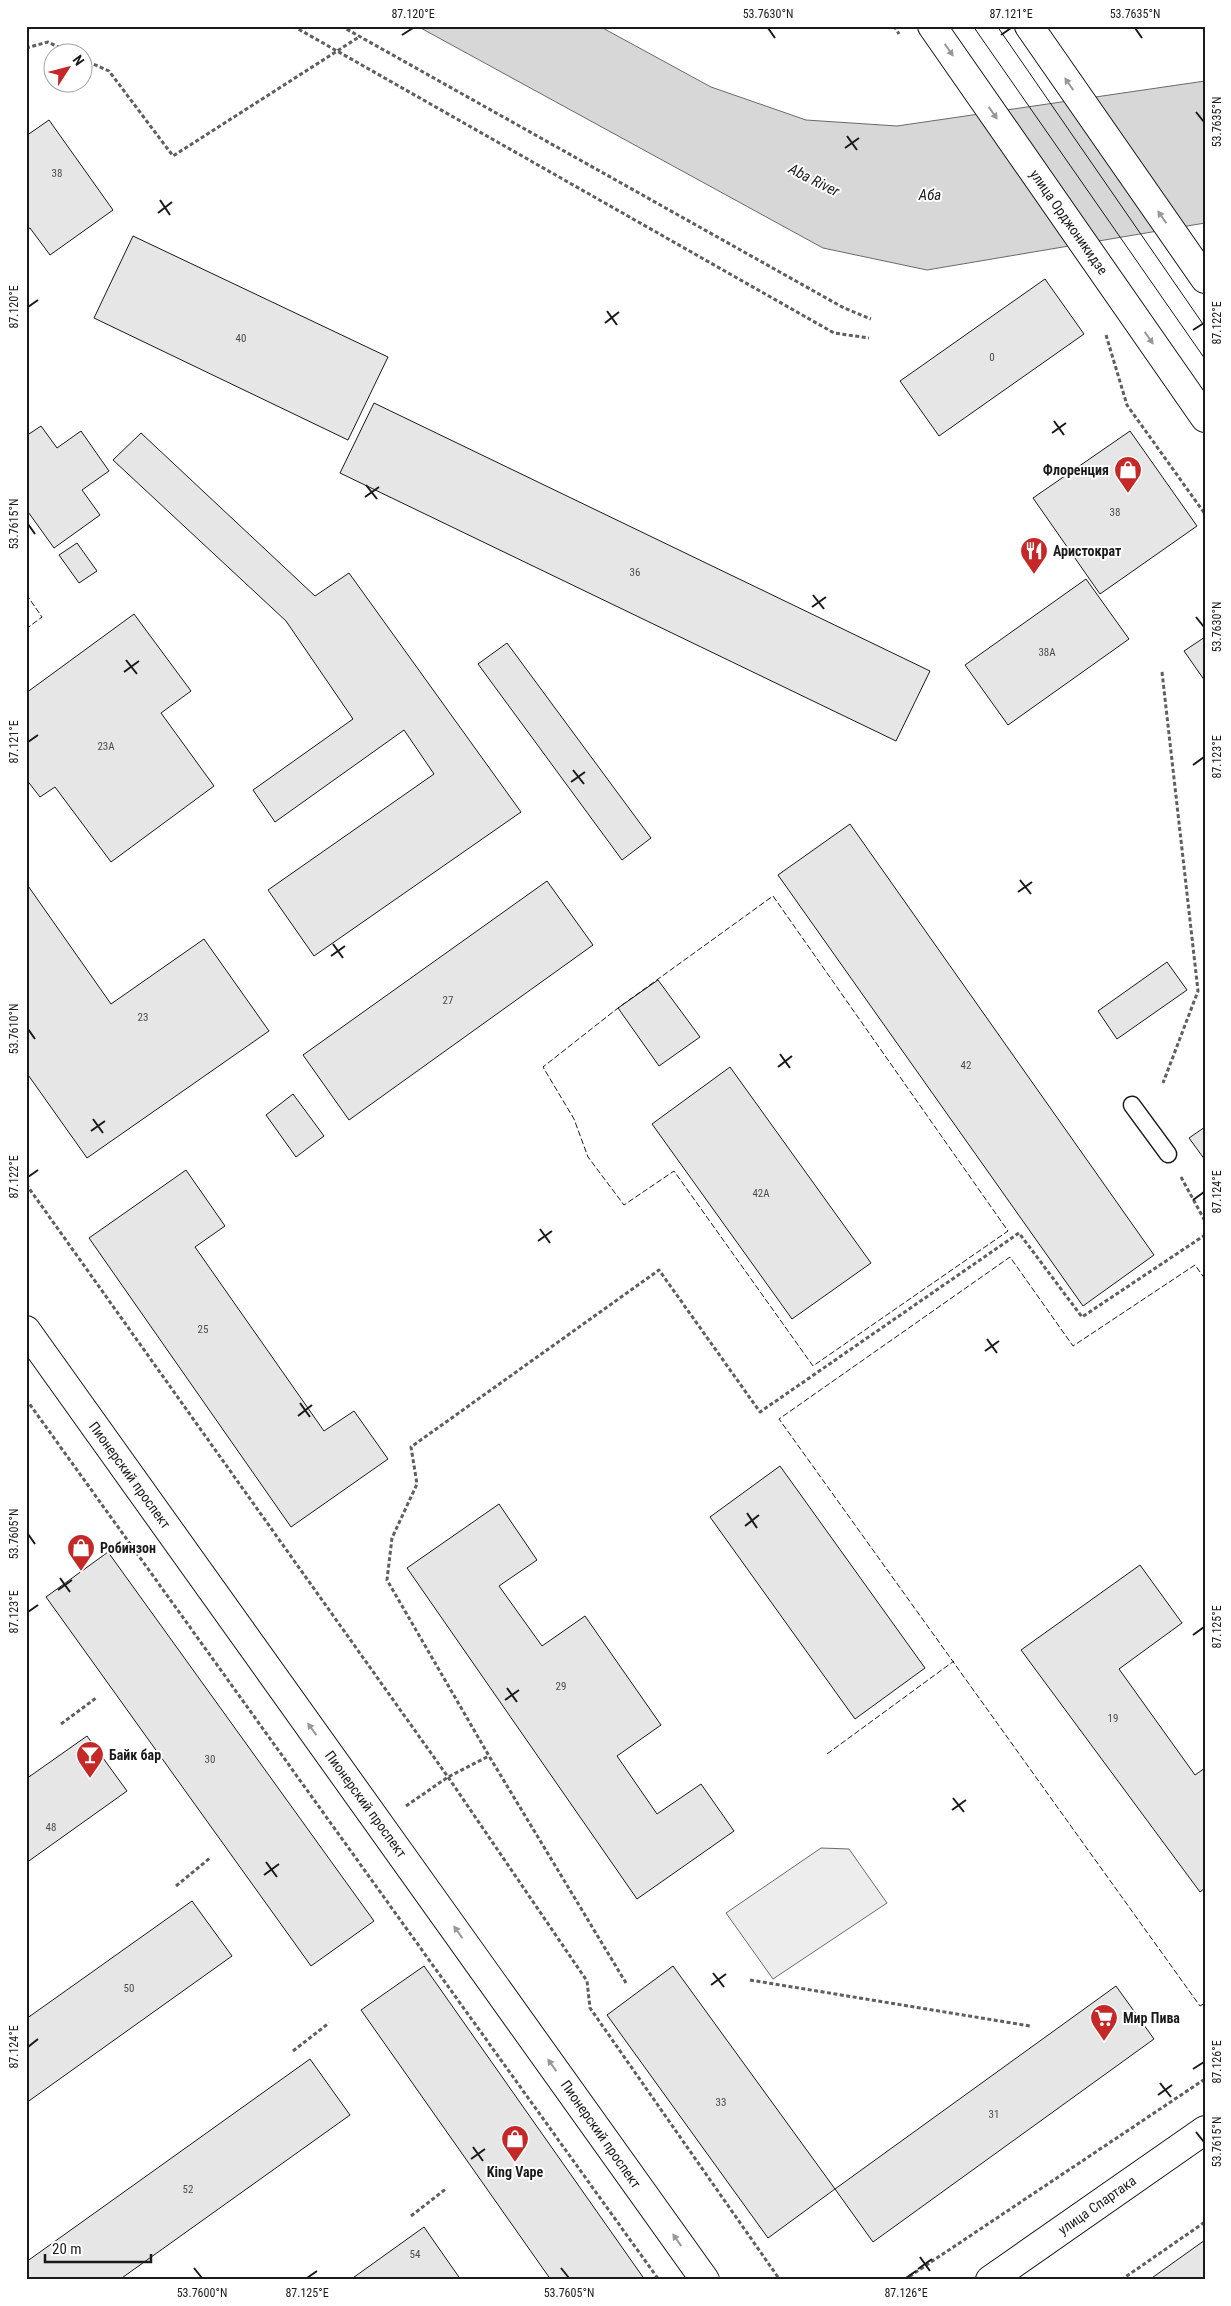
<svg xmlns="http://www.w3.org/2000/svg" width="1231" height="2306" viewBox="0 0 1231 2306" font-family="'Roboto Condensed',sans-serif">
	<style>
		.built { fill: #ededed; stroke: #6a6a6a }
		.water { fill: #d7d7d7; stroke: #6a6a6a }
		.building { fill: #e6e6e6; stroke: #1a1a1a }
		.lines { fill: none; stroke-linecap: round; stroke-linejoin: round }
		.lane-casing { stroke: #1a1a1a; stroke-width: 19 }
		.secondary-casing { stroke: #1a1a1a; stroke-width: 30 }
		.path { stroke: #5f5f5f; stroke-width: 3; stroke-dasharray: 4 2.5; stroke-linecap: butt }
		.lane { stroke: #fff; stroke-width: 16 }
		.secondary { stroke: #fff; stroke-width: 28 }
		.tram { stroke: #1a1a1a; stroke-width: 1 }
		.fence { stroke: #1a1a1a; stroke-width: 1; stroke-dasharray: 6 2.5; stroke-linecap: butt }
		.oneway { fill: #989898 }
		.ticks { fill: none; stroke: #1a1a1a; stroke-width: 2 }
		.labels { text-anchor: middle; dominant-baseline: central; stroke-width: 4; stroke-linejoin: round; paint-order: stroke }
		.number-label { font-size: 11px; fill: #4d4d4d }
		.street-label { font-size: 14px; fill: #1a1a1a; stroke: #fff }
		.poi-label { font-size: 14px; font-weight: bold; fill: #1a1a1a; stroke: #fff; text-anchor: start }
		.water-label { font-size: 15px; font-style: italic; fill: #1a1a1a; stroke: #fff }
		.neatline { fill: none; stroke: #1a1a1a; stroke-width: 2 }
		.ticks-label { font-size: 12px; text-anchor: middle; fill: #1a1a1a }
	</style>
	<rect width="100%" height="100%" fill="#fff"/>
	<path class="built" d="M821,1848L849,1849L887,1903L773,1979L726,1913Z"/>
	<path class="water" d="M417,26H599L711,87L806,120L897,126L1205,81V223L927,270L823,248Z"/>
	<g class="building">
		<path d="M49,120L113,210L50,255L30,228L26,230V136Z"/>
		<path d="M133,236L388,357L348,440L94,318Z"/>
		<path d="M1045,279L1084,334L939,436L900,381Z"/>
		<path d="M374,403L930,671L896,741L340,473Z"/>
		<path d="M41,426L57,448L81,431L109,471L82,490L100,515L54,548L26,509V436Z"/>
		<path d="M1130,431L1197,526L1100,594L1033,498Z"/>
		<path d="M141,433L315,596L349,573L521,812L314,956L268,890L434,774L404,730L275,822L253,790L353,719L286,621L113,460Z"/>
		<path d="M77,543L97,571L79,583L59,555Z"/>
		<path d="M1086,579L1129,639L1008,725L965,665Z"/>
		<path d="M134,614L191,691L161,713L214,786L111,862L55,787L40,797L26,779V693Z"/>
		<path d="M1205,637V681L1184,651Z"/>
		<path d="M507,643L651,838L622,860L478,664Z"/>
		<path d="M850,824L1154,1255L1083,1306L778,875Z"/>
		<path d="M547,881L593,945L349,1120L303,1055Z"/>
		<path d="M26,883L111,1004L204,939L269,1031L87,1158L26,1072Z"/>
		<path d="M1167,962L1187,990L1117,1039L1098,1011Z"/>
		<path d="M658,980L700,1037L659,1066L618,1008Z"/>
		<path d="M730,1067L871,1263L792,1319L652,1124Z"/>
		<path d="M293,1094L324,1136L296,1157L266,1115Z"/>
		<path d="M1205,1127V1160L1189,1138Z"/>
		<path d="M186,1170L225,1226L195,1247L324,1431L354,1411L388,1459L291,1527L89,1238Z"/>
		<path d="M780,1466L925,1668L855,1719L710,1517Z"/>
		<path d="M499,1504L537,1560L499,1586L542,1646L585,1616L661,1725L617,1756L657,1814L701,1784L734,1831L637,1899L407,1568Z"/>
		<path d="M108,1552L374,1921L311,1966L46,1597Z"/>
		<path d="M1140,1565L1182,1623L1119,1669L1195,1775L1205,1768V1888L1200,1892L1021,1650Z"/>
		<path d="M87,1736L127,1791L26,1863V1779Z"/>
		<path d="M192,1901L232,1956L26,2103V2019Z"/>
		<path d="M424,1966L645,2280H551L361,2010Z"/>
		<path d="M673,1966L835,2189L768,2238L607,2015Z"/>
		<path d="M1116,1986L1154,2039L873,2242L835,2189Z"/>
		<path d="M310,2059L350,2115L119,2280H26V2262Z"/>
		<path d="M424,2227L461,2280H350Z"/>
		<path d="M1205,2240V2280H1149Z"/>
	</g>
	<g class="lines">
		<defs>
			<path id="lane" d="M1132,1105L1168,1154"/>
			<g id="secondary">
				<path d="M932,26L1205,418"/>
				<path d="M1029,26L1205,279"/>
				<path d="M26,1330L705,2280"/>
				<path d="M990,2280L1205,2130"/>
			</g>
		</defs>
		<use href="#lane" class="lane-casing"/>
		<use href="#secondary" class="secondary-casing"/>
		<g class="path">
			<path d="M293,26L834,333L869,338"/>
			<path d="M341,26L844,308L871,319"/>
			<path d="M894,26L899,34"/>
			<path d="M26,48L48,42L69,52"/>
			<path d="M82,59L109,71L173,156L359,37"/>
			<path d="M1106,335L1127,405L1205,514"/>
			<path d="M1162,672L1198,991L1163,1083"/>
			<path d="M1181,1177L1205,1221"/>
			<path d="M26,1184L448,1777L587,1981L590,2008L780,2280"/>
			<path d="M26,1399L659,2280"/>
			<path d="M61,1724L96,1698"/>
			<path d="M406,1806L448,1777L489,1756"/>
			<path d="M176,1886L210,1858"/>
			<path d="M750,1980L1030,2026"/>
			<path d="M626,1983L489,1756L387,1580L392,1538L417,1484L411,1447L659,1270L760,1412L1019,1233L1082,1317L1205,1235"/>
			<path d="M293,2051L329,2023"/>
			<path d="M411,2216L447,2188"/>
			<path d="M904,2280L1205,2079"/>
			<path d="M1121,2280L1205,2222"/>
		</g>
		<use href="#lane" class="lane"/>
		<use href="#secondary" class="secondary"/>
		<g class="tram">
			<path d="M973,26L1205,359"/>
			<path d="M997,26L1205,327"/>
		</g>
		<g class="fence">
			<path d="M26,594L42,617L26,629"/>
			<path d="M773,896L1008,1231L813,1366L674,1171L624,1205L588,1157L574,1119L543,1067L618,1008Z"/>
			<path d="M1205,1279L1195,1265L1073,1346L1010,1257L779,1419L1200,2006L1205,2003"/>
			<path d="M827,1754L954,1661"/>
		</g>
	</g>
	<defs><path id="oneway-solid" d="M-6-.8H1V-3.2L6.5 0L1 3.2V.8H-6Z" transform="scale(1.25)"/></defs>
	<g class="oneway">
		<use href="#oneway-solid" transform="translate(949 50) rotate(55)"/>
		<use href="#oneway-solid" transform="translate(1069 84) rotate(-125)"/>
		<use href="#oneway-solid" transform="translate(993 113) rotate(55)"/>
		<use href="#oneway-solid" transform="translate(1162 217) rotate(-125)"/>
		<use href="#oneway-solid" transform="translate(1149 338) rotate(55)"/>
		<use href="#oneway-solid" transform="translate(312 1729) rotate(-126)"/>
		<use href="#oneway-solid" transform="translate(458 1932) rotate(-125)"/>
		<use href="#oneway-solid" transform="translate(552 2065) rotate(-125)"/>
		<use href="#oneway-solid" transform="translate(677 2240) rotate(-125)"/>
	</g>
	<path class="ticks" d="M768,28L775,38M1135,28L1142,38M402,35L413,28M1001,35L1011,28M1196,112L1204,122M847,136L857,150M845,148L859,138M160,200L170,215M158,213L172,202M28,307L38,300M607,311L617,325M605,323L619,312M1193,330L1204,323M1054,421L1064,435M1052,433L1066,423M366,485L377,499M365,497L379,487M28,524L35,534M813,595L824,609M812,607L826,597M1196,617L1204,627M126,660L137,674M124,672L139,661M28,742L38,735M1193,765L1204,757M573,770L584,784M571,782L585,772M1020,880L1031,894M1018,892L1032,882M333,944L343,958M331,956L345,946M28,1029L35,1039M780,1054L790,1068M778,1067L792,1056M93,1119L103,1133M91,1131L105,1121M28,1177L38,1170M1193,1200L1204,1192M540,1229L550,1243M538,1241L552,1231M987,1339L997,1353M985,1351L999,1341M300,1403L310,1417M298,1416L312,1405M747,1513L757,1528M745,1526L759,1515M28,1534L35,1544M60,1578L70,1592M58,1590L72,1580M28,1612L38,1605M1193,1635L1204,1627M507,1688L517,1702M505,1700L519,1690M953,1798L964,1812M952,1810L966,1800M266,1862L277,1877M264,1875L279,1864M713,1973L724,1987M711,1985L726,1974M28,2047L38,2039M1193,2069L1204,2062M1160,2083L1171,2097M1158,2095L1172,2085M1196,2132L1204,2142M473,2147L483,2161M471,2159L485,2149M920,2257L930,2271M194,2268L202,2278M561,2268L569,2278M918,2269L932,2259M307,2278L317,2271M906,2278L916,2271"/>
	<defs>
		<symbol id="shop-pin" viewBox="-11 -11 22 30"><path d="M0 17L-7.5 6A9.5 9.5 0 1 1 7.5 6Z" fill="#c62828" stroke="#fff"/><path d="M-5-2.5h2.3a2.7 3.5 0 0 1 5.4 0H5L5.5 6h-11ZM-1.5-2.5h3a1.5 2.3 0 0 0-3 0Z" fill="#fff"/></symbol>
		<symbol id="restaurant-pin" viewBox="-11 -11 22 30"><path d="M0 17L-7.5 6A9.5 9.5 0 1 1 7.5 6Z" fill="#c62828" stroke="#fff"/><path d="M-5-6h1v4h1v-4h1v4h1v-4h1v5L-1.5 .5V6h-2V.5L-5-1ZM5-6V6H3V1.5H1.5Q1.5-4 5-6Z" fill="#fff"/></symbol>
		<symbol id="bar-pin" viewBox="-11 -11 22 30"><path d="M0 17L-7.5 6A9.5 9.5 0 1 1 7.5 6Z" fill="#c62828" stroke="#fff"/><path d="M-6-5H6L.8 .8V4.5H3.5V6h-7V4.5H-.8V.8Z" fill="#fff"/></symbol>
		<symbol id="supermarket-pin" viewBox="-11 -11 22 30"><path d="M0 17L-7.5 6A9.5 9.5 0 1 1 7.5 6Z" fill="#c62828" stroke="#fff"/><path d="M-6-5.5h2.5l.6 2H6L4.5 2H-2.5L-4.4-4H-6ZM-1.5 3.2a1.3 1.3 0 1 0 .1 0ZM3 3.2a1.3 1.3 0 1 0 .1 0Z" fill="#fff"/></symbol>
	</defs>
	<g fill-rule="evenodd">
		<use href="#shop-pin" x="1112" y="454" width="32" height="43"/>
		<use href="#restaurant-pin" x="1018" y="535" width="32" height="43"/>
		<use href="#shop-pin" x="65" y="1532" width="32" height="43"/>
		<use href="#bar-pin" x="74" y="1739" width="32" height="43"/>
		<use href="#supermarket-pin" x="1088" y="2002" width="32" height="43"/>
		<use href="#shop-pin" x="499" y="2123" width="32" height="43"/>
	</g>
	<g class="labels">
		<g class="number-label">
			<text x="57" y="173">38</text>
			<text x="241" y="338">40</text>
			<text x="992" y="357">0</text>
			<text x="1115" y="512">38</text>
			<text x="635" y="572">36</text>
			<text x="1047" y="652">38А</text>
			<text x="106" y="746">23А</text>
			<text x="448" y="1000">27</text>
			<text x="143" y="1017">23</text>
			<text x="966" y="1065">42</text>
			<text x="761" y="1193">42А</text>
			<text x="203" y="1329">25</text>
			<text x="561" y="1686">29</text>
			<text x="1113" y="1718">19</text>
			<text x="210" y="1759">30</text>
			<text x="51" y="1827">48</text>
			<text x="129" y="1988">50</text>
			<text x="721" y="2102">33</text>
			<text x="994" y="2114">31</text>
			<text x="188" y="2189">52</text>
			<text x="415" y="2254">54</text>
		</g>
		<g class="street-label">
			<text transform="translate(1069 222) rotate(55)">улица Орджоникидзе</text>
			<text transform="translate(130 1475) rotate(54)">Пионерский проспект</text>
			<text transform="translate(366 1804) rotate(54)">Пионерский проспект</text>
			<text transform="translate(601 2134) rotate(55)">Пионерский проспект</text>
			<text transform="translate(1097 2205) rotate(-35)">улица Спартака</text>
		</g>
		<g class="poi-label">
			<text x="1109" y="470" text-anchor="end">Флоренция</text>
			<text x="1053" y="551">Аристократ</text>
			<text x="100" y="1548">Робинзон</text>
			<text x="109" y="1755">Байк бар</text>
			<text x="1123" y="2018">Мир Пива</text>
			<text x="515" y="2172" text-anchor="middle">King Vape</text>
		</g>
		<g class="water-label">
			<text transform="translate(814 180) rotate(27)">Aba River</text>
			<text x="930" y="195">Аба</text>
		</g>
	</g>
	<rect width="1231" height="2306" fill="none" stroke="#ffffff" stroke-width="55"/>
	<g transform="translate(68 68) rotate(54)"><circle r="24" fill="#ffffff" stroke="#a3a3a3"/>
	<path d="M0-4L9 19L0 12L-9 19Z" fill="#c62828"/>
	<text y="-8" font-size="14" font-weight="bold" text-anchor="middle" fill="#1a1a1a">N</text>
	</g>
	<path d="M45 2254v8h106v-8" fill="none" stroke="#1a1a1a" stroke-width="2.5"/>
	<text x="52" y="2254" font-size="15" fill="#1a1a1a" stroke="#ffffff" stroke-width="4" paint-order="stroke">20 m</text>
	<rect x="28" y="28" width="1176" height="2250" class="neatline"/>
	<g class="ticks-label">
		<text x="413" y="18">87.120°E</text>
		<text x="768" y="18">53.7630°N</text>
		<text x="1011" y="18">87.121°E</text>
		<text x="1135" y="18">53.7635°N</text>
		<text transform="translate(1217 122) rotate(-90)" y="4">53.7635°N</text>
		<text transform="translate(14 307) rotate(-90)" y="4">87.120°E</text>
		<text transform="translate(1217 323) rotate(-90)" y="4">87.122°E</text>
		<text transform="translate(14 524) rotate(-90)" y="4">53.7615°N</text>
		<text transform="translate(1217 627) rotate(-90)" y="4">53.7630°N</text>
		<text transform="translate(14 742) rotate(-90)" y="4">87.121°E</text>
		<text transform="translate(1217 757) rotate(-90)" y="4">87.123°E</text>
		<text transform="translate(14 1029) rotate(-90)" y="4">53.7610°N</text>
		<text transform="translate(14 1177) rotate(-90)" y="4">87.122°E</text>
		<text transform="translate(1217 1192) rotate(-90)" y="4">87.124°E</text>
		<text transform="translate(14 1534) rotate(-90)" y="4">53.7605°N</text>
		<text transform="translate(14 1612) rotate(-90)" y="4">87.123°E</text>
		<text transform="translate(1217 1627) rotate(-90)" y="4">87.125°E</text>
		<text transform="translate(14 2047) rotate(-90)" y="4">87.124°E</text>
		<text transform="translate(1217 2062) rotate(-90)" y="4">87.126°E</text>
		<text transform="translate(1217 2142) rotate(-90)" y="4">53.7615°N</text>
		<text x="202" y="2297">53.7600°N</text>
		<text x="307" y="2297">87.125°E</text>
		<text x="569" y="2297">53.7605°N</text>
		<text x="906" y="2297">87.126°E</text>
	</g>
</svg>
